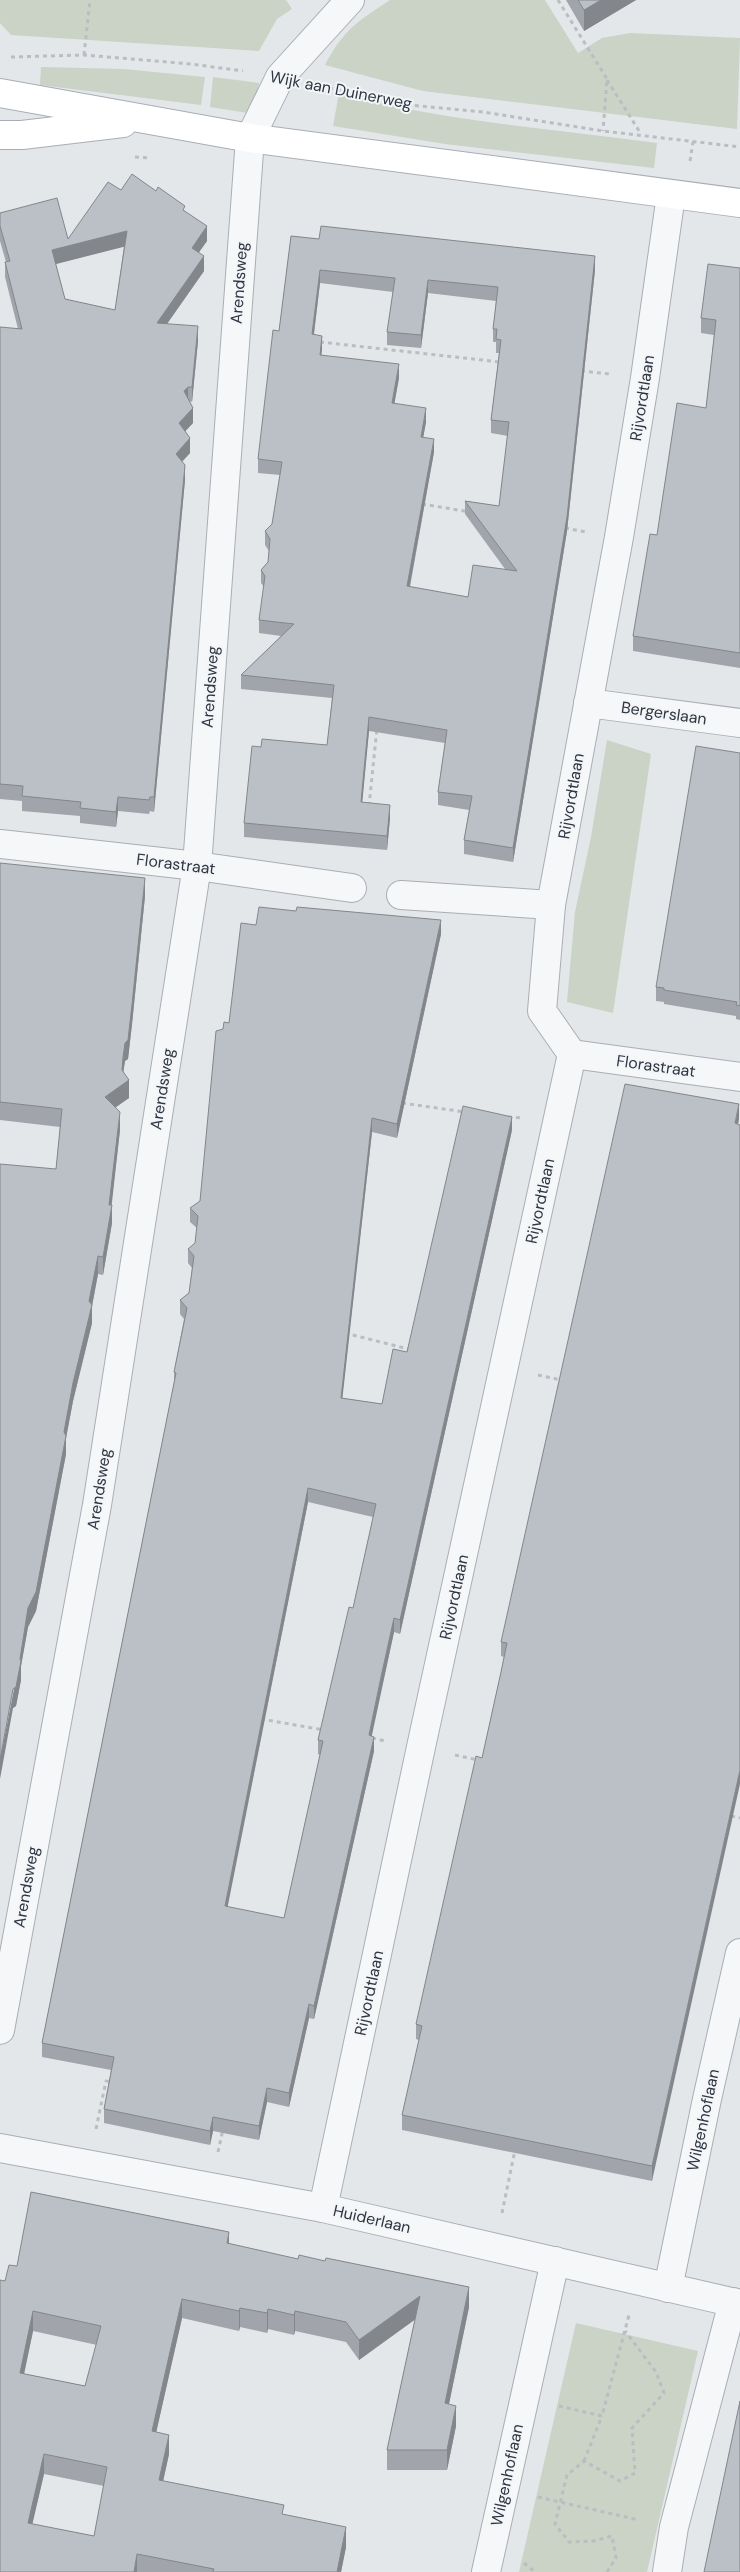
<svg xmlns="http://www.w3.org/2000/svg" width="740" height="2572" viewBox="0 0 740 2572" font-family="'DM Sans',sans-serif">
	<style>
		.green { fill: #cad3c5 }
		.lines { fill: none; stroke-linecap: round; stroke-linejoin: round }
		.minor-casing { stroke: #a9aeb4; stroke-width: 30 }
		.secondary-casing { stroke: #a9aeb4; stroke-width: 30 }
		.path { stroke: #babdc2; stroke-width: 3; stroke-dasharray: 4 4; stroke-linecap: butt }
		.minor { stroke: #f6f7f9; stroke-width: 28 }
		.secondary { stroke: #fff; stroke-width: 28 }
		.wall { fill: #a1a5ab; fill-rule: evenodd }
		.shaded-wall { fill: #83868b }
		.building { fill: #bbc0c7; stroke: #83868b; fill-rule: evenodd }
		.labels { text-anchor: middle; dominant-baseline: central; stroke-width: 4; stroke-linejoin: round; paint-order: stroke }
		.street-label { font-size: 16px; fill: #2d3641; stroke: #f3f5f8 }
	</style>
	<rect width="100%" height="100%" fill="#e3e7ea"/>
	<g class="green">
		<path d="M0,0H286L292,9L277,19L259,51L11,35L0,23Z"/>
		<path d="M390,0H545L578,53L602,38L630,33L740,38L737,129L423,91L325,65C344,29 357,22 390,0Z"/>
		<path d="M41,67L124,69L205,77L201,105L40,85Z"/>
		<path d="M213,77L259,83L254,114L210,107Z"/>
		<path d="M339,93C443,122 551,128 657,143L654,168L445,144L333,126Z"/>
		<path d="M607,740L651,754L613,1013L567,1002L575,912L591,837Z"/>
		<path d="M576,2323L698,2351L647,2572H519Z"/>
	</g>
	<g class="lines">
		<defs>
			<g id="minor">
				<path d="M588,703L740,723"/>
				<path d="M0,844L197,866L352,888"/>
				<path d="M401,895L551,905"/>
				<path d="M572,1054L740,1077"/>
				<path d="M0,2030L97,1505L197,866L250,138L280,77L350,0"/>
				<path d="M0,2148L323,2208L740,2304"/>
				<path d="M323,2208L421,1747L572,1054L542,1011L551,905L619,537L645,378L671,195"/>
				<path d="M668,2288L707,2099L740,1953"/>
				<path d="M486,2572L555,2261"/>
				<path d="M667,2572L674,2527L733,2302"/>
			</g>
			<g id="secondary">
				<path d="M0,93L250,138L740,203"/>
				<path d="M0,135H22L123,123"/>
			</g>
		</defs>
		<use href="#minor" class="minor-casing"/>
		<use href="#secondary" class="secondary-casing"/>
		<g class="path">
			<path d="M558,0L607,79L603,131"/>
			<path d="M84,55L90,0"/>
			<path d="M11,57L84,55L191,64L243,71"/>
			<path d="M607,80L641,134"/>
			<path d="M321,86L399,104L483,112L603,131L740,147"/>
			<path d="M135,157L149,158"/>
			<path d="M690,161L693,142"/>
			<path d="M320,342L500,362"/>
			<path d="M581,371L610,374"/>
			<path d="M422,504L470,512"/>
			<path d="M565,528L586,532"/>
			<path d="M369,806L377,728"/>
			<path d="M402,1103L465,1112"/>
			<path d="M508,1117L522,1118"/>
			<path d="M345,1333L412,1350"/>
			<path d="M538,1375L561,1380"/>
			<path d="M261,1719L324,1730"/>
			<path d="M372,1738L385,1741"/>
			<path d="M455,1755L478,1760"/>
			<path d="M731,1816L740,1818"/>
			<path d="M96,2129L106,2081L113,2082"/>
			<path d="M218,2152L223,2129"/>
			<path d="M502,2213L515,2150"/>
			<path d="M559,2406L602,2416L629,2315"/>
			<path d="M584,2461L602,2416"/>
			<path d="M538,2497L639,2520"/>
			<path d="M524,2563L535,2572"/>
			<path d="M607,2572L616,2558L612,2536L593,2541L569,2542L555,2524L567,2475L584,2461L620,2481L635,2473L632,2428L664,2393L656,2372L625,2331"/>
		</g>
		<use href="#minor" class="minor"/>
		<use href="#secondary" class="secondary"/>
	</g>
	<g class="wall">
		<path d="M566,0H636L584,31Z"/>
		<path d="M121,190L185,211L207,241L199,252L204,271L167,324L198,341L192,402L189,401L193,423L185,431L190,453L182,462L185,480L154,812L150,811L149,814L118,811L116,827L80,823V816L22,811V801L0,799V327L18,329L5,277V262H6L0,241V213L68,239ZM124,246L115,310L65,299L56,264Z"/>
		<path d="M291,236L595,270L567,531L513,862L464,854V840L469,810L438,805V792L445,743L369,731L362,802L390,818L387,850L244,837V823L261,747L327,745L332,698L241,689V675L281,636L259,633V620L264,587L261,583V570L268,562L269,551L265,545V531L272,524L280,475L258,473V459L279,331ZM320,283L393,292L387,332V345L421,348L428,293L496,301L493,329V342H496V353H499L491,420V433L508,436L499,506L465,501V514L505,569L468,597L410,587L434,452L423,437L426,422L394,404L399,378L321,355L322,349L314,335Z"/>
		<path d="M740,268V668L633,651V636L657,535L706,408L714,335L701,333V318Z"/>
		<path d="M740,753V1020L736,1019V1016L664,1004V1002L656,1001V987Z"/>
		<path d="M0,863L145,896L132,1024L128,1059L125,1061L123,1072L129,1098L115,1107L120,1130L111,1205L112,1223L103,1275L98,1274L92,1306V1323L73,1401L66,1438V1454L36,1611L28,1627L21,1666V1680L16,1706L13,1708L56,1169L60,1127L0,1120Z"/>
		<path d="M256,925L441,934L397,1138L372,1132L342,1398L382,1404L407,1352L512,1130L400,1634L394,1632L381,1691L371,1736L374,1751L314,2019L309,2018L289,2107L267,2102L259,2140L213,2131L210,2145L104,2123V2109L111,2070L42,2057V2043L174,1383V1372L184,1319L180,1314V1300L189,1293L192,1268L188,1263V1249L195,1243L197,1228L190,1222V1208L200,1201L223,1029L229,1023ZM308,1502L373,1517L353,1608L318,1740V1754L320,1755L284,1918L227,1907Z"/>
		<path d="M739,1119L738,1124L652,2181L402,2130V2115L419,2040L416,2039V2024L482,1758L501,1672L504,1657L501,1656V1642Z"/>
		<path d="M229,2244L469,2307L449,2404L456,2426L447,2470H387V2450L415,2319L359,2360L346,2342L295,2331L294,2335L268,2329L267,2333L240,2327L239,2331L182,2318L156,2432L169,2454L163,2481L284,2515L346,2547L341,2572H0L5,2281L17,2266ZM33,2331L97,2345L85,2386L24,2374ZM44,2474L104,2486L94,2536L32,2524Z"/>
	</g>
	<g class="shaded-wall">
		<path d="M601,0H636L584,31V10Z"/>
		<path d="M207,226V241L192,262V248Z"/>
		<path d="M127,231V246L52,265V250Z"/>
		<path d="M204,256V271L157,338V323Z"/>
		<path d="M595,256V270L567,531L513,862V848Z"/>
		<path d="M320,270V283L312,348V334Z"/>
		<path d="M428,280V293L421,348V335Z"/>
		<path d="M198,326V341L192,402V387Z"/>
		<path d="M322,336V349L320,369V355Z"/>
		<path d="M399,364V378L392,417V403Z"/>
		<path d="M188,387V401L184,391Z"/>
		<path d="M193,408V423L179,438V423Z"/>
		<path d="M426,408V422L421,450V437Z"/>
		<path d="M190,438V453L176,468V454Z"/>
		<path d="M434,439V452L407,600V586Z"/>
		<path d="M185,465V480L154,812V797Z"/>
		<path d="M369,717V731L361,816V802Z"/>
		<path d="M118,797V811L116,827V812Z"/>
		<path d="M390,805V818L387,850V836Z"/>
		<path d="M145,878V896L132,1024L128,1059L125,1061L123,1075L129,1080V1098L105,1115V1097L122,1070Z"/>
		<path d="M441,920V934L397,1138V1124Z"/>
		<path d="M739,1104V1119L735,1138V1123Z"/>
		<path d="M120,1112V1130L110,1220L112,1205V1223L103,1275V1257Z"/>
		<path d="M512,1117V1130L400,1634V1620Z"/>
		<path d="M372,1118V1132L341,1411V1398Z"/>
		<path d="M98,1256V1274L92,1306V1323L73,1401L66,1438V1454L36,1611L28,1627L21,1666V1680L16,1706L13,1708L0,1779V1760L20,1659L28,1608Z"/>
		<path d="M308,1488V1502L225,1920V1906Z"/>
		<path d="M394,1618V1632L369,1749V1735Z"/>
		<path d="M374,1737V1751L314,2019V2006Z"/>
		<path d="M740,1770V1784L652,2181V2166Z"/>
		<path d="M309,2004V2018L289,2107V2093Z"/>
		<path d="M267,2088V2102L259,2140V2126Z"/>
		<path d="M213,2117V2131L210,2145V2131Z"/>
		<path d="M229,2232V2252L227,2243Z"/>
		<path d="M469,2287V2307L445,2423V2403Z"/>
		<path d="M420,2296V2316L359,2360V2340Z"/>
		<path d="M182,2299V2318L152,2451V2431Z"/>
		<path d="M240,2308V2327L239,2331V2311Z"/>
		<path d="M268,2309V2329L267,2333V2313Z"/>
		<path d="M33,2311V2331L20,2393V2373Z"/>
		<path d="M295,2311V2331L294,2335V2315Z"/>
		<path d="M456,2406V2426L447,2470V2450Z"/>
		<path d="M169,2435V2454L159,2500V2480Z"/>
		<path d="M44,2454V2474L28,2543V2523Z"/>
		<path d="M346,2527V2547L341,2572H337Z"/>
		<path d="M137,2554V2572H134Z"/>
	</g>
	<g class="building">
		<path d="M578,0H601L584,10Z"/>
		<path d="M132,174L156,191L158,187L185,206L183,210L207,226L192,248L204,256L157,323L198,326L192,387H188L184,391L193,408L179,423L190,438L176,454L185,465L154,797H150L149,800L118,797L116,812L80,808L81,802L22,796L23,786L0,784V327L22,329L5,262L10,261L0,226V213L57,198L68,239L108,182L121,190ZM127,231L115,310L65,299L52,250Z"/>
		<path d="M321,226L595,256L567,517L513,848L464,840L472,796L438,792L447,730L369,717L361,802L390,805L387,836L244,823L252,746L261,747L262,739L327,745L334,685L241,675L294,624L259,620L265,576L261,570L268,562L270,539L265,531L272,524L282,462L258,459L273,330L279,331L291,236L319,239ZM320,270L395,278L387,332L421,335L428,280L498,287L493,329H497L496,339L501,340L491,420L509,422L499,506L465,501L517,571L473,565L468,597L407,586L434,439L421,437L426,408L392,403L399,364L320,355L322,336L312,334Z"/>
		<path d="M708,264L740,268V653L633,636L650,534L657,535L677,403L706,408L716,320L701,318Z"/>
		<path d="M696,746L740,753V1006L736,1005L737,1002L664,990V988L656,987Z"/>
		<path d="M0,863L145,878L132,1005L128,1040L125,1043L123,1057L122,1070L129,1080L105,1097L120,1112L109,1205H112L103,1257L98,1256L89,1301L92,1305L73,1383L64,1432L66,1436L36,1592L28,1608L20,1659L21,1661L16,1687L13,1689L0,1760V1164L56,1169L62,1109L0,1102Z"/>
		<path d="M259,907L296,911L297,907L441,920L397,1124L372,1118L341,1398L382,1404L393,1349L407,1352L463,1106L512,1117L400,1620L394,1618L381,1677L369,1735L374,1737L314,2006L309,2004L289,2093L267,2088L259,2126L213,2117L210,2131L104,2109L114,2057L42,2043L176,1373L174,1372L187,1308L180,1300L189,1293L194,1256L188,1249L195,1243L198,1216L190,1208L200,1201L216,1031L223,1029L224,1022L229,1023L241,923L256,925ZM308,1488L376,1504L353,1608L349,1607L318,1740L323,1741L284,1918L225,1906Z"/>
		<path d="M625,1084L739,1104L735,1123L740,1125V1770L652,2166L402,2115L422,2026L416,2024L476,1756L482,1758L501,1672L507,1643L501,1642Z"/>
		<path d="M31,2192L229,2232L227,2243L298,2259L299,2255L325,2261L326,2258L469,2287L445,2403L456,2406L447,2450H387L420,2296L359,2340L346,2322L295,2311L294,2315L268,2309L267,2313L240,2308L239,2311L182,2299L152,2431L169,2435L159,2480L284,2505L282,2514L346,2527L337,2572H213L214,2569L137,2554L134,2572H0V2280L5,2281L9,2265L17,2266ZM33,2311L101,2326L85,2386L20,2373ZM44,2454L107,2467L94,2536L28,2523Z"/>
		<path d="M740,2401V2572H704Z"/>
	</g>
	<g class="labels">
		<g class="street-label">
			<text transform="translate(341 90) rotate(11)">Wijk aan Duinerweg</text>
			<text transform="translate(239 283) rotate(-86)">Arendsweg</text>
			<text transform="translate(642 398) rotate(-81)">Rijvordtlaan</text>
			<text transform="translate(210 687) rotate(-86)">Arendsweg</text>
			<text transform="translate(664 713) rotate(8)">Bergerslaan</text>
			<text transform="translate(571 796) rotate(-80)">Rijvordtlaan</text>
			<text transform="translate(176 864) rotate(7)">Florastraat</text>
			<text transform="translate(656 1066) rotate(8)">Florastraat</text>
			<text transform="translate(162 1089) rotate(-81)">Arendsweg</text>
			<text transform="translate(540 1201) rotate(-78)">Rijvordtlaan</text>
			<text transform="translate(99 1489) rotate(-81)">Arendsweg</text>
			<text transform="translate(454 1597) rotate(-78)">Rijvordtlaan</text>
			<text transform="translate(26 1887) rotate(-80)">Arendsweg</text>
			<text transform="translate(369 1993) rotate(-78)">Rijvordtlaan</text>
			<text transform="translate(703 2120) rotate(-78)">Wilgenhoflaan</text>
			<text transform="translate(372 2219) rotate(13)">Huiderlaan</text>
			<text transform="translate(507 2475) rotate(-78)">Wilgenhoflaan</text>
		</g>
	</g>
</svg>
